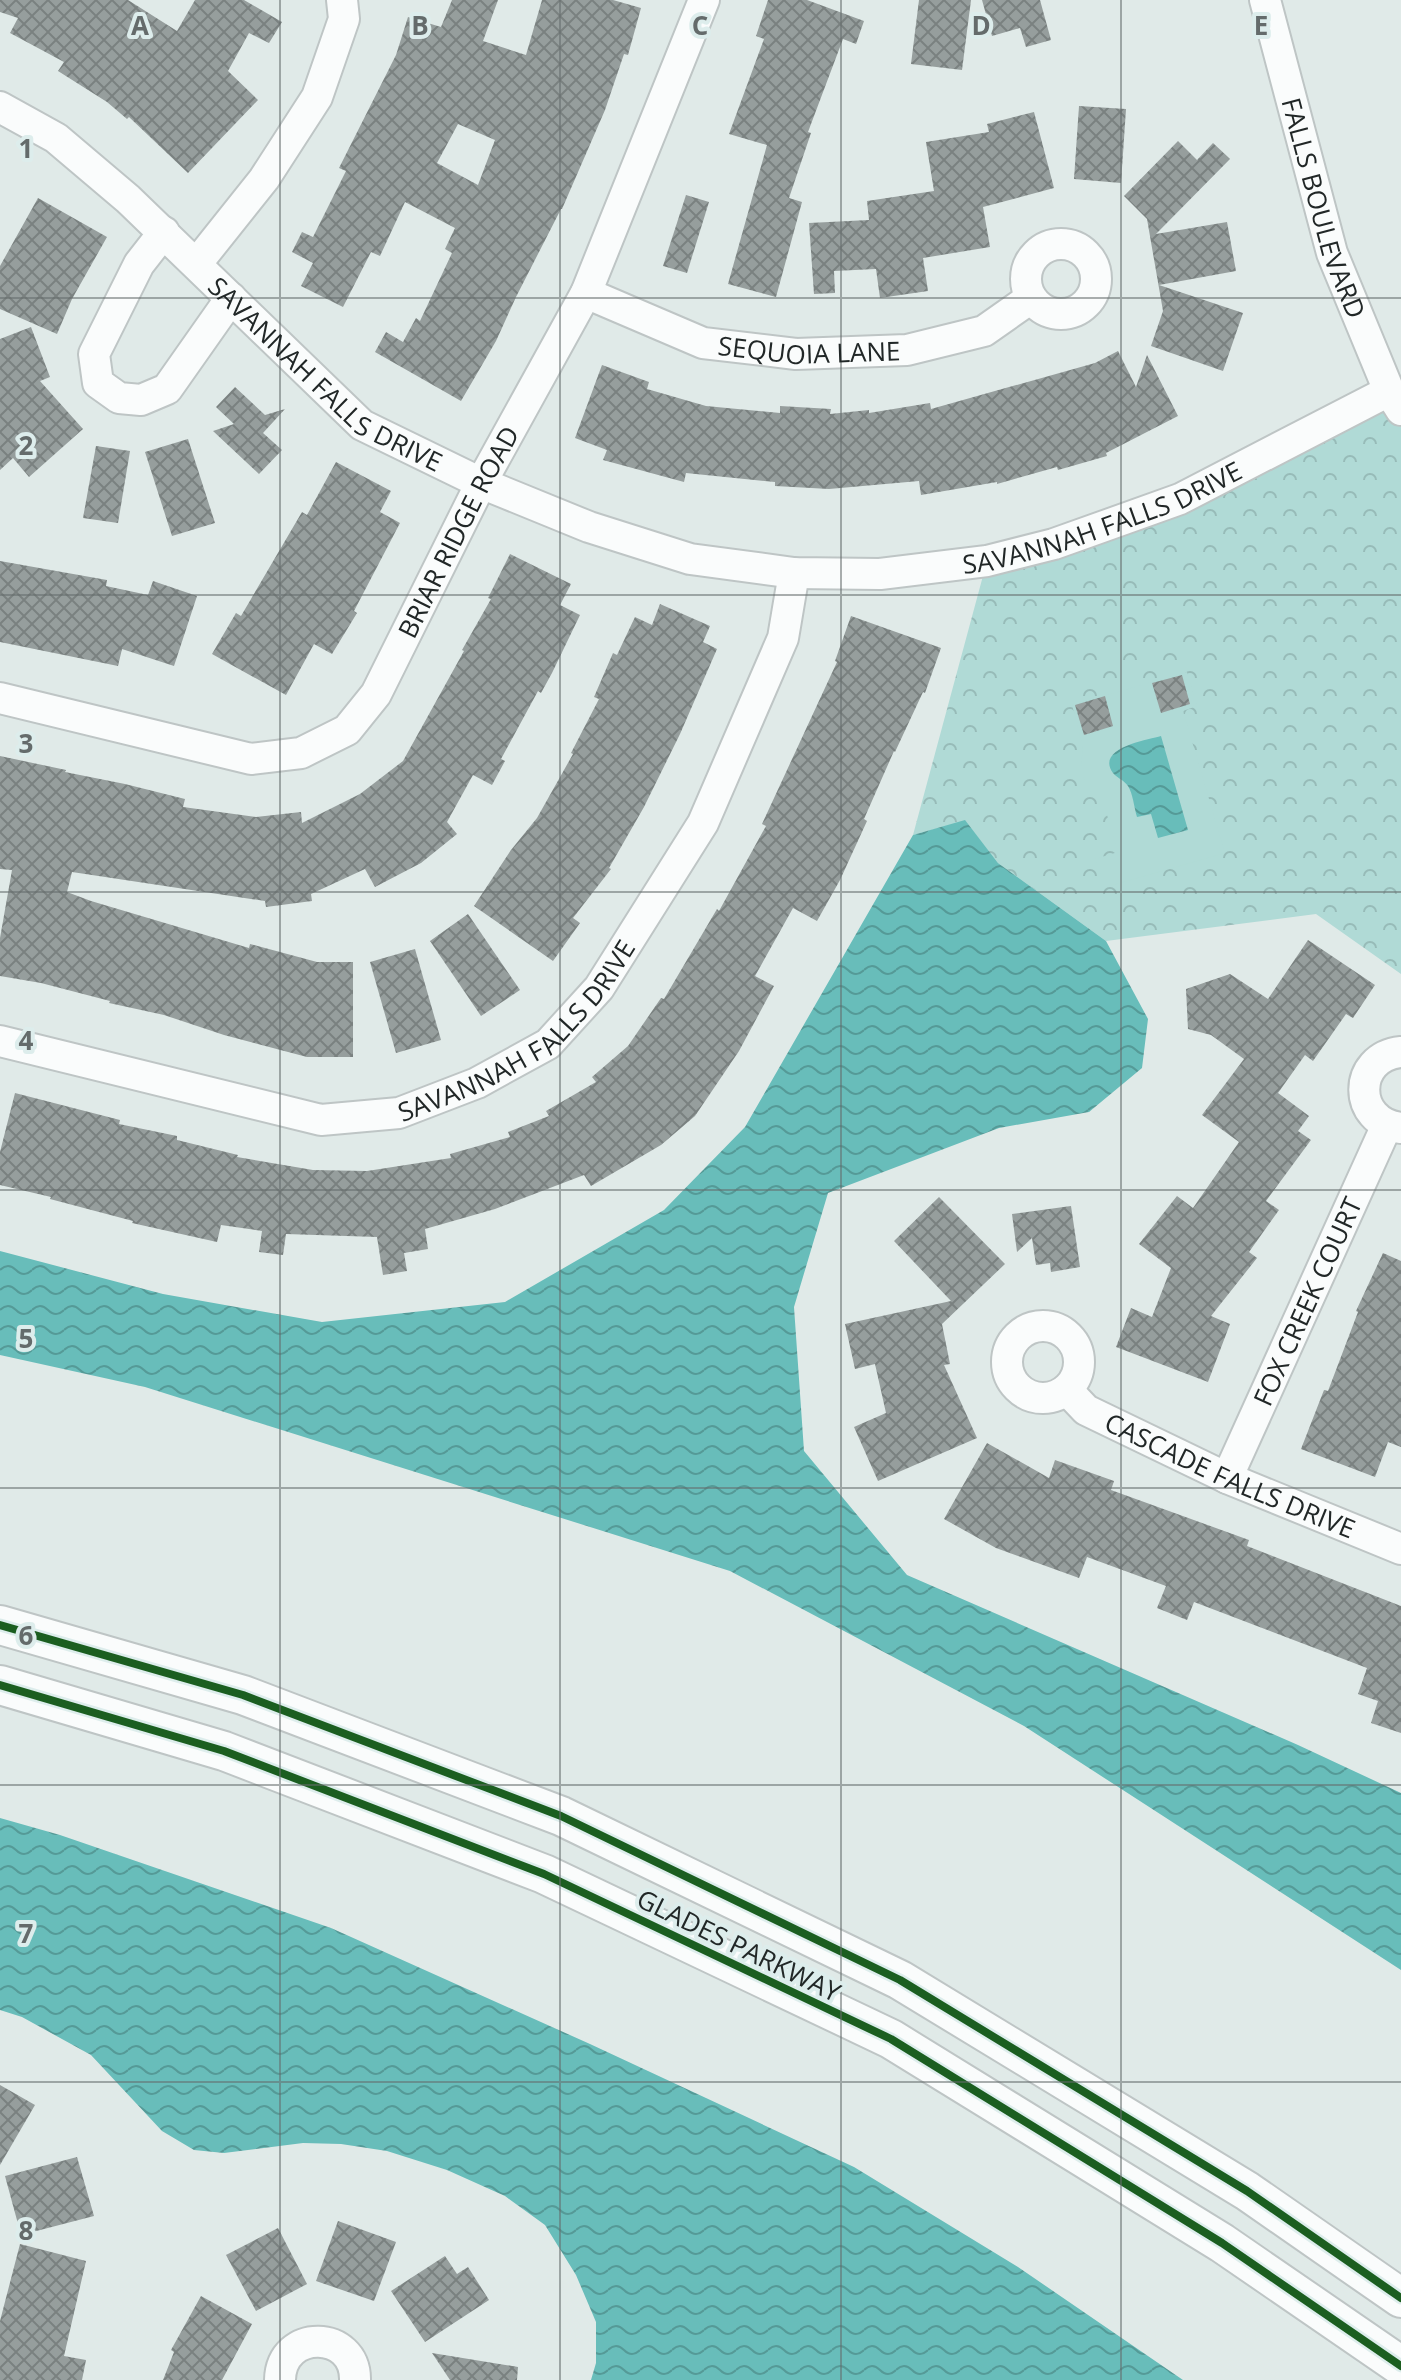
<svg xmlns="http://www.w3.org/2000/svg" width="1401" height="2380" viewBox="0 0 1401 2380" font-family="'Open Sans',sans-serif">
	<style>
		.park { fill: url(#park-crowns) }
		.garden { fill: #b0dad6 }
		.water { fill: url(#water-waves) }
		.building { fill: url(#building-cross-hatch); fill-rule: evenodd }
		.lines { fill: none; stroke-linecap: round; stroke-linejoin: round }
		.minor-casing { stroke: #bec5c5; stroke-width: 34 }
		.major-casing { stroke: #bec5c5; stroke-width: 42 }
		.minor { stroke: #fafcfc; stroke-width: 30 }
		.major { stroke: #fafcfc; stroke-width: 38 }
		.cycleway-casing { stroke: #ddedec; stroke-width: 13 }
		.cycleway { stroke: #1b5e20; stroke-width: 8 }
		.grid { fill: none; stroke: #646b6b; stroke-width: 2; stroke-opacity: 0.55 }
		.labels { text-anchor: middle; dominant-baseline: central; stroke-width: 8; stroke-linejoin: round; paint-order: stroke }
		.street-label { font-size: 26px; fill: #212727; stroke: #ddedec }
		.grid-label { font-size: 26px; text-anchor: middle; font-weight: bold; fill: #646b6b; stroke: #ddedec; stroke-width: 8; stroke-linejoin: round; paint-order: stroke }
	</style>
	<defs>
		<pattern id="park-crowns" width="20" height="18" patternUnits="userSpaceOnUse" patternTransform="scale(2)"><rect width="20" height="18" fill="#b0dad6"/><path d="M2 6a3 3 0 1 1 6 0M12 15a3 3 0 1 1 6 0" fill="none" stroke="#97bbb8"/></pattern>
		<pattern id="water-waves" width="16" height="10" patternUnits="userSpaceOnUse" patternTransform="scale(2)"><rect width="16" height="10" fill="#68bdba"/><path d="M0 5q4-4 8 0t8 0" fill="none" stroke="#559a97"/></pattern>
		<pattern id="building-cross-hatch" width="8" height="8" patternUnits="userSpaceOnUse" patternTransform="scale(2)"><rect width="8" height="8" fill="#969e9d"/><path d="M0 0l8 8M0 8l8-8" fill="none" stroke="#7a8180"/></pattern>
	</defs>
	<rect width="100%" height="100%" fill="#e0eae8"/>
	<path class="park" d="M1389,391L1401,410V974L1316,914L1106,941L998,863L965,821L913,835L987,561L1054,544Z"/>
	<path class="garden" d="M1187,672L1197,706L1183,711L1225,853L1113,885L1102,877L1095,859L1118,852L1105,808L1091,793L1084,778L1081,767L1083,747L1072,705Z"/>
	<g class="water">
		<path d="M1161,736L1188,830L1158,838L1151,814L1137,817C1134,807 1133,794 1128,786C1124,780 1117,778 1113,773C1095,748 1147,740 1161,736Z"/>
		<path d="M965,820L998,863L1106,941L1148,1019L1142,1068L1089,1112L999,1128L828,1193L794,1307L804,1451L907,1575L1298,1745L1401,1793V1970L1024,1726L730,1571L145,1387L0,1355V1251L163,1294L322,1322L505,1302L664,1210L745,1127L913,835Z"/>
		<path d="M0,1818L60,1835L331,1928L590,2044L854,2167L1018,2267L1183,2380H591L596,2363V2322L576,2275L545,2225L505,2196L447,2170L387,2151L341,2144L303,2143L224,2153L194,2150L162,2131L91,2055L22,2017L0,2010Z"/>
	</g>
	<g class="building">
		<path d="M0,0H128L177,31L195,0H244L282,22L269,43L249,33L228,71L258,100L188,173L129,117L127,119L107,102L58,71L64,62L10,33L18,18L0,12Z"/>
		<path d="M452,0H498L483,41L526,55L542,0H613L641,8L628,55L624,54L605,110L562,209H561L516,297L496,341L461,401L375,352L386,332L403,342L416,318L420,321L452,253L445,249L455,228L405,202L380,256L371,252L343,307L301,286L313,263L292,252L302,232L313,237L346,171L339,168L396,55L408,17L441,27ZM458,124L495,140L478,185L437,163Z"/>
		<path d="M768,0H807L864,21L856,44L843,39L808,132L811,133L789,198L802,202L776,297L728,284L767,145L729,134L764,39L756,36Z"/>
		<path d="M919,0H971L962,70L911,64Z"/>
		<path d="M982,0H1040L1051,40L1026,47L1020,28L992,36Z"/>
		<path d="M1079,106L1126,109L1121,183L1074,179Z"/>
		<path d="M1034,112L1054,188L983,207L990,247L923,258L928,291L880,298L876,269L834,271L835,293L814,294L809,223L869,220L867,201L934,191L926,142L989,132L987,124Z"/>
		<path d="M1178,141L1197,160L1213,143L1230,159L1156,234L1227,222L1236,271L1159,285L1243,313L1223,371L1151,346L1163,311L1147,219L1124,196Z"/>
		<path d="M686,195L709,202L687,273L663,266Z"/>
		<path d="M38,198L107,237L72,299L57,334L0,309V266Z"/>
		<path d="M31,327L50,377L40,381L83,429L29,477L13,458L0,470V339Z"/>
		<path d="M1118,351L1136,387L1147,355L1178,416L1106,453L1107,456L1058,470L1057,467L997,484V482L921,495L919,481L829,489L775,486V482L686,473L684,482L603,460L607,450L575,438L602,365L649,382L647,389L706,406L780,413V406L831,409L830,414L869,410V413L930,403L931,409L1095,363Z"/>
		<path d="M235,387L265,415L285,409L263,433L282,450L259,474L213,431L234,424L216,407Z"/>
		<path d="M188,439L215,523L172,536L145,452Z"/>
		<path d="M96,446L130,451L118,523L83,518Z"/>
		<path d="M336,462L391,491L380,512L400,523L354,611L357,613L332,654L314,644L286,695L212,654L236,613L241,616L302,512L307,515Z"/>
		<path d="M510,554L571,584L560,605L580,615L552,673L541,693L538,691L501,759L505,761L492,785L473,775L447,822L457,834L421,863L375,887L365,869L311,894L312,901L266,907L265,901L72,872L67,892L91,901L249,948L250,944L317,962H353V1057H307L224,1035L164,1015L109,1003L110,1001L41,983L0,976V938L12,870L0,869V756L66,770L65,772L125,784L185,799L183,807L256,817L301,812L302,823L360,794L403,761L464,651L462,650L491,599L488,598Z"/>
		<path d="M0,561L107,580L106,586L148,595L153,581L197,596L174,666L122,649L118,666L0,642Z"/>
		<path d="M660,604L710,626L703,642L717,649L680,734L644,807L609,868L611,869L573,918L580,923L553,961L474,906L511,850L537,818L573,754L571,753L599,699L594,697L613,653L617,655L635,617L652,625Z"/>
		<path d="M851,616L941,648L925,693L923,692L895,752L894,751L864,819L867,821L840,880L817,921L793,908L755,976L774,986L739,1051L695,1116L661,1145L591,1186L584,1175L495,1209L425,1229L428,1249L404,1253L407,1271L383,1275L377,1237L286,1234L283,1255L259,1252L262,1231L221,1225L217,1242L132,1223L133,1221L50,1199L51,1197L0,1185V1152L15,1093L120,1120L119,1124L177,1136V1140L238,1155L237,1157L313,1170L367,1171L451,1158L450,1154L510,1137L508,1132L549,1116L546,1111L596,1082L592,1077L628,1046L661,998L664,999L717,909L719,911L766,826L762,824L837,662L835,661Z"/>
		<path d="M1182,675L1190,704L1161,713L1152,683Z"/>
		<path d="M1105,696L1113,726L1084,735L1075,705Z"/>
		<path d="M468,914L520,990L481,1016L430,941Z"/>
		<path d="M1308,940L1375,985L1353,1018L1346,1014L1313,1061L1305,1055L1278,1093L1309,1116L1298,1131L1311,1140L1266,1201L1279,1210L1249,1252L1257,1258L1211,1316L1230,1324L1208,1382L1116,1347L1131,1308L1152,1317L1171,1268L1139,1244L1177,1196L1193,1208L1239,1142L1202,1115L1244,1059L1211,1035L1188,1029L1186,989L1230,974L1268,999Z"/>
		<path d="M415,949L441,1040L396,1053L370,962Z"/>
		<path d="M939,1197L1005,1264L942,1324L950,1364L944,1365L977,1438L878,1481L854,1427L886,1413L875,1364L855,1369L845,1324L951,1301L894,1241Z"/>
		<path d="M1071,1206L1080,1267L1051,1272L1050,1263L1036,1265L1032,1238L1017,1252L1012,1214Z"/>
		<path d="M1383,1253L1401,1261V1447L1388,1442L1375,1477L1301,1449L1324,1390L1328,1391L1358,1312L1356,1311Z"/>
		<path d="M987,1443L1049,1478L1055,1460L1114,1481L1111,1490L1249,1540L1247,1546L1401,1606V1733L1371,1723L1378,1701L1358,1694L1367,1668L1194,1602L1187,1620L1157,1608L1166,1586L1087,1557L1079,1578L996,1548L944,1519Z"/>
		<path d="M0,2085L35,2105L0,2165Z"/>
		<path d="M77,2157L94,2216L21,2235L5,2176Z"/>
		<path d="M338,2221L396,2242L374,2301L316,2281Z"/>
		<path d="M278,2228L307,2284L256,2311L226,2255Z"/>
		<path d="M20,2244L86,2261L64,2356L86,2360L82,2380H0V2321Z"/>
		<path d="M445,2256L457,2274L468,2267L489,2300L425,2342L391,2291Z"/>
		<path d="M201,2296L252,2324L222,2380H163L174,2352L171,2350Z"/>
		<path d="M432,2353L518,2367L517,2380H450Z"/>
	</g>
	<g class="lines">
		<defs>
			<g id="minor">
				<path id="s1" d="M1265,0L1332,253L1389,391L1401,410"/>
				<path id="s2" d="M0,107L56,138L128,199L362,425L481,483L589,527L690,559L794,573L880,574L987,561L1054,544L1180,499L1389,391"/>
				<path d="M164,232L139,264L94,354L98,383L119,398L141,400L167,389L231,298"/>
				<circle cx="1061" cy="279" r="35"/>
				<path d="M197,263L264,179L317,97L344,19L342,0"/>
				<path id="s3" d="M586,293L703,343L796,354L907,350L984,331L1031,298"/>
				<path id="s4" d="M0,698L251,759L301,753L347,730L376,694L481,483L586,293L704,0"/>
				<path id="s5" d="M0,1041L321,1120L399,1113L477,1083L548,1044L599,988L703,823L783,638L794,573"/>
				<path d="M1401,1052C1352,1057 1352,1122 1401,1128"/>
				<circle cx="1043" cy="1362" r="36"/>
				<path id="s6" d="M1067,1390L1086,1410L1227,1478L1401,1549"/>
				<path id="s7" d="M1227,1478L1387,1125"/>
				<path d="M280,2380C281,2328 356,2330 355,2380"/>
			</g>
			<g id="major">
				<path d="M0,1625L243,1695L561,1816L900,1980L1247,2191L1401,2298"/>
				<path d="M0,1685L224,1751L544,1874L891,2039L1222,2243L1401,2366"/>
			</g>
		</defs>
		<use href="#minor" class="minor-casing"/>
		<use href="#major" class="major-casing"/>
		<use href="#minor" class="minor"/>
		<use href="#major" class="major"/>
		<defs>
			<g id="cycleway">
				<path d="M0,1625L243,1695L561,1816L900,1980L1247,2191L1401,2298"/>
				<path d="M0,1685L224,1751L544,1874L891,2039L1222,2243L1401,2366"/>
			</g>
		</defs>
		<use href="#cycleway" class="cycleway-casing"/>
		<use href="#cycleway" class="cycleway"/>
	</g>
	<path class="grid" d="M280,0V2380M560,0V2380M841,0V2380M1121,0V2380M0,298H1401M0,595H1401M0,892H1401M0,1190H1401M0,1488H1401M0,1785H1401M0,2082H1401"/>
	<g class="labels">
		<g class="street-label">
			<text stroke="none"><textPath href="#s1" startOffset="216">FALLS BOULEVARD</textPath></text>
			<text stroke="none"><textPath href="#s3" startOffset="234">SEQUOIA LANE</textPath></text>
			<text stroke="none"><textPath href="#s2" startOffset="424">SAVANNAH FALLS DRIVE</textPath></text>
			<text stroke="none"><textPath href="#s2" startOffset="1260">SAVANNAH FALLS DRIVE</textPath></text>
			<text stroke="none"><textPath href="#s4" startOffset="588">BRIAR RIDGE ROAD</textPath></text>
			<text stroke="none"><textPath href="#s5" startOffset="556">SAVANNAH FALLS DRIVE</textPath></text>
			<text stroke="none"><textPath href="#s7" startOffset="194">FOX CREEK COURT</textPath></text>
			<text stroke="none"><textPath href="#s6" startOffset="186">CASCADE FALLS DRIVE</textPath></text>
			<text transform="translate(739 1945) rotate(26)">GLADES PARKWAY</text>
		</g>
	</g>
	<g class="grid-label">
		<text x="140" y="35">A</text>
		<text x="420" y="35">B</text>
		<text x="700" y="35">C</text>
		<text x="981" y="35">D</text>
		<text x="1261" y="35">E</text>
		<text x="26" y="158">1</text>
		<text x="26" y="455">2</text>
		<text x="26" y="753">3</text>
		<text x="26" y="1050">4</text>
		<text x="26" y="1348">5</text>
		<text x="26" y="1645">6</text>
		<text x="26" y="1943">7</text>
		<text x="26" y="2240">8</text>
	</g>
</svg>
